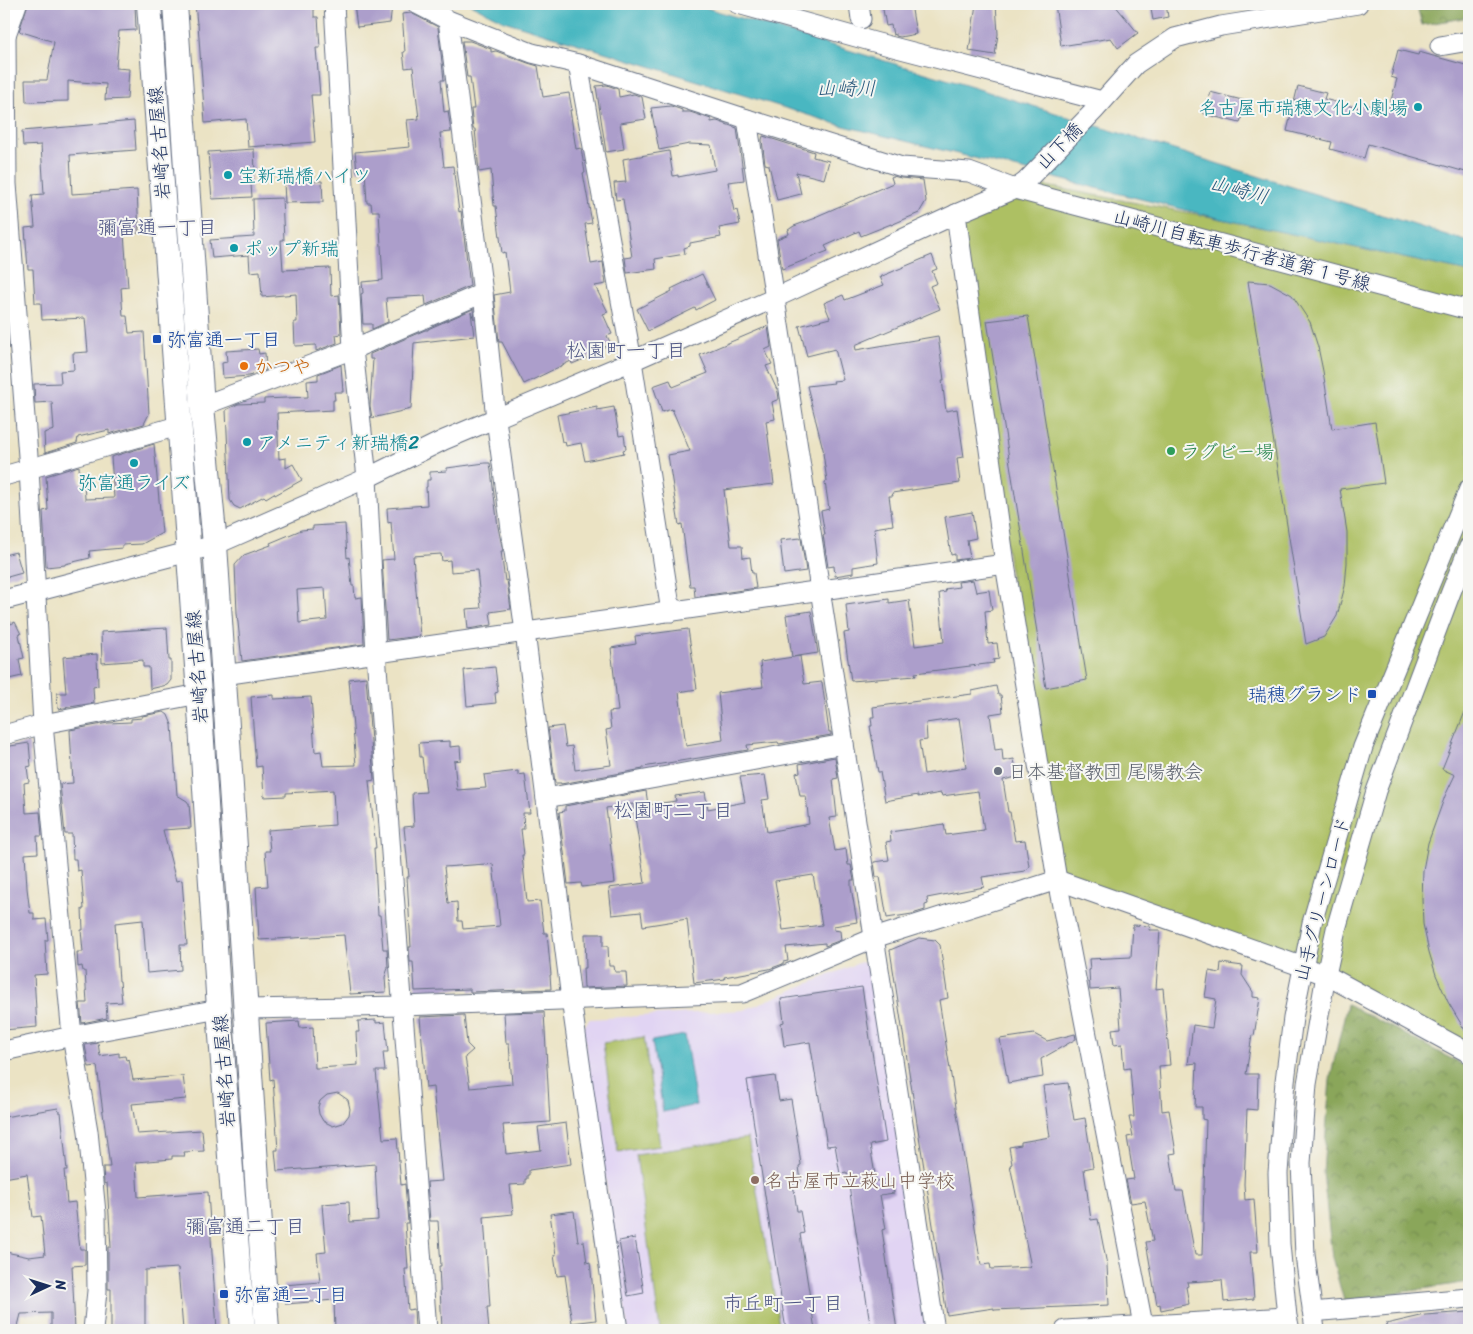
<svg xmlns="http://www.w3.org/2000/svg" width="1473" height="1334" viewBox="0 0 1473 1334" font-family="Sriracha,'Klee One',sans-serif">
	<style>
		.built { fill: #e1d4f3 }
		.green { fill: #adc064; stroke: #647861 }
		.forest { fill: url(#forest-crowns); stroke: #526a5c }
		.water { fill: #48b7c1; stroke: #327390 }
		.building { fill: #ac9ecb; fill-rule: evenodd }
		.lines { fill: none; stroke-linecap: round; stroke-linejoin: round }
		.minor-casing { stroke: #646e82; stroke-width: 21 }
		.major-casing { stroke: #646e82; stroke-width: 26 }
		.minor { stroke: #fff; stroke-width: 19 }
		.major { stroke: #fff; stroke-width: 24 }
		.culture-dot { fill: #0f9aa8; stroke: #f6f6f2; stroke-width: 2 }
		.transit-dot { fill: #1a4fb4; stroke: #f6f6f2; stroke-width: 2 }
		.food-dot { fill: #e8710a; stroke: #f6f6f2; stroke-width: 2 }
		.leisure-dot { fill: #2e9e5b; stroke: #f6f6f2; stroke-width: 2 }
		.worship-dot { fill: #6b7280; stroke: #f6f6f2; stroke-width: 2 }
		.education-dot { fill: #8d6e63; stroke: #f6f6f2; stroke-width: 2 }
		.labels { text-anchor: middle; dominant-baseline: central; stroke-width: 4; stroke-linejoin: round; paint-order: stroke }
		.culture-label { font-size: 19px; fill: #0d838f; stroke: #f6f6f2; text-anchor: start }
		.street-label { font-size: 19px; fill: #1b2f5e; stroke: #f6f6f2 }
		.transit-label { font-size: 19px; fill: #164399; stroke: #f6f6f2; text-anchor: start }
		.food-label { font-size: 19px; fill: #c56008; stroke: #f6f6f2; text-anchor: start }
		.leisure-label { font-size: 19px; fill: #27864d; stroke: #f6f6f2; text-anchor: start }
		.worship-label { font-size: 19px; fill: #5b616d; stroke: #f6f6f2; text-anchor: start }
		.education-label { font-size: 19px; fill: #785e54; stroke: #f6f6f2; text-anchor: start }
		.water-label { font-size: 20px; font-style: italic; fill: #28587c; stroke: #f6f6f2 }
		.neighbourhood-label { font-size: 20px; fill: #4e5684; stroke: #f6f6f2 }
	</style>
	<defs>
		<pattern id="forest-crowns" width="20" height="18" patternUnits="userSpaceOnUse" patternTransform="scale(1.25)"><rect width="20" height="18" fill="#8aa65a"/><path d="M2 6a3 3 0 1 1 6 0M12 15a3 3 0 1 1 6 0" fill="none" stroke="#70884e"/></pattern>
	</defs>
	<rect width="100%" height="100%" fill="#f6f6f2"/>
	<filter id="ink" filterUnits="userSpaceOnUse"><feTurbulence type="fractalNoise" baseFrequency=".02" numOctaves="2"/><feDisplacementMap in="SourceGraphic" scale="10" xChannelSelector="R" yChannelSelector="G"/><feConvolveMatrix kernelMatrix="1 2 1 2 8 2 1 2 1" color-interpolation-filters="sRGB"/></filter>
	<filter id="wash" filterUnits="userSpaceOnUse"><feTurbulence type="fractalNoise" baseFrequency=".0096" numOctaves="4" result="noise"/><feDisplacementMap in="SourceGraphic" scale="20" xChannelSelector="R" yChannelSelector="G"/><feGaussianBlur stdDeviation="1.12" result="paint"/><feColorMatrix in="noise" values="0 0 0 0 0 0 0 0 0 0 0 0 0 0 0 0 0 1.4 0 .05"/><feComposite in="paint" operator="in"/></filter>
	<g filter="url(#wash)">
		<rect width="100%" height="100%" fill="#ebe3c4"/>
		<path class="built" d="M861,962L869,965L929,1330H628L583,1029L589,1019L744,1010Z"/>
		<g class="green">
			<path d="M1025,182L1222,219L1469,272V1053L1326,975L1057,880L956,214Z"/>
			<path d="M644,1037L660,1146L618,1152L603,1043Z"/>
			<path d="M748,1138L780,1330H660L636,1155Z"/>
		</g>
		<g class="forest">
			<path d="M1458,4H1469V17L1422,25L1418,10Z"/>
			<path d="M1347,1004L1469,1068V1282L1344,1301L1332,1258L1323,1172L1330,1079Z"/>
		</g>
		<g class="water">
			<path d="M470,4H693L956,82L1469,242V272L1222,219L840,125L504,21Z"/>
			<path d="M685,1035L696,1105L663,1112L652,1041Z"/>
		</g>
		<g id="blocks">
			<g class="building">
				<path d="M28,4H135L136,30L119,31L116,68L129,69L127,99L105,100L106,84L68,81V101L26,102L25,80H47L54,42L19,31Z"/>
				<path d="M195,4H314V17H318L320,48H316L320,95H311L315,142L248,147L246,119L205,123L198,24H197Z"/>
				<path d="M354,4L392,5L390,23L357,27Z"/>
				<path d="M882,4H911L916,34L900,37L896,36V34L893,35L891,25L886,26Z"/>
				<path d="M976,4H996L998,34L995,55L969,51Z"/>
				<path d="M1055,4H1114L1138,33L1118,48L1111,38L1061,46Z"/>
				<path d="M1150,4H1166L1168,17L1153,20Z"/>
				<path d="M411,13L438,27L444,80H441L444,112L448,111L451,132L440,133L444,167L453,166L459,212L461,211L470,286L426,305L425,296L386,298L388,322L372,329V324H363L361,294L363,293L362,282L383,280L379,211H372L371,203H367L365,170L357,171L355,152L410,147L407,120L419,119L413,67L405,68L403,52H405L402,14Z"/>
				<path d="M462,41H470L491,49V52L496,51L528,63L538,66L543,97L569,93L572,110H570L576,149L581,148L585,173H583L592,223L585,224L591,264L603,262L605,277L606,284L595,286L608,312L603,314L612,334L607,336L611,344L591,353L592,356L572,364L571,361L524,384L502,342H499L494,295L510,292L505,252L502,253L496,206H494L491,170L479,172L475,129H473L471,109H474L470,77H467Z"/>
				<path d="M1398,50L1418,55L1419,52L1469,66V173L1368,144L1364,158L1330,149L1332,142L1287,131L1298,86L1326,93L1324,99L1358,108L1359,103L1388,111L1397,79L1391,77Z"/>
				<path d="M607,85L618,89L619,97L634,94L642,97L646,119L620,123L624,149L606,152L596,86Z"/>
				<path d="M1210,92L1246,101L1240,123L1204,114Z"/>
				<path d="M671,106L682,110V112H690L711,119V122L717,121L737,128L744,180L728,182L734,211L737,210L740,224L719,228L721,237L690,243V246L684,248L685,254L655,259L656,269L627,273L625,258L632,257L623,199L616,200L614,183L626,182L623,159L669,151L673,176L678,175V177L715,170L711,145L689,144L659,150L651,108Z"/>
				<path d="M134,121L136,150L70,155L72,194L137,190L139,233L124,234L128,287L121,288L123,316H127L129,333L144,332L149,414L144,424L109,434V430L78,437L77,443L45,453L44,433L54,430L52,402L35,403L34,384L61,383L60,371L74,370L73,353L88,352L85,318L42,320L41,303H35L33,269H28L25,228L35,227L32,195L44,194L41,145L23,146L22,131Z"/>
				<path d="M763,136L814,152L813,157L829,161L824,179L796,172L801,194L777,200L769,165L765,164L762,140Z"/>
				<path d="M254,149L255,172H250L252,197L212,199L208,152Z"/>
				<path d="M893,176L901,178L923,180L926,201L919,213L891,225V224L861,236L859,231L825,246L828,251L782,269L777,239L789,234L788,230L794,226L816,218L815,217L893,183L891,177Z"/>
				<path d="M322,181L323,202L285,203L284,182Z"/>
				<path d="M282,198L284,240H281L283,270L330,268L331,296L339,295L341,334L336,335L337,343L316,351V345L295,346L294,322H297L296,294L262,297L260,271L250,272L249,255L212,258L210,240L254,237L253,199Z"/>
				<path d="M932,255L937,269L932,271L937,283L930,286L940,309L855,345L856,350L938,336L944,380H942L946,411L957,409L964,457L957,458L960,483L892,493L893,496H889L893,525L874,528L878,563L853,567V573L835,576L834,566L828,567L823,535H825L821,511L829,509L825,482L827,481L823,453H824L807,386L834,383L833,381L843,380L835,349L807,356L799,326L830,318L824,303L843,295L845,300L884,285L880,277Z"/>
				<path d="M702,274L715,300L696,310L695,308L648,331L637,309L672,291L671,289Z"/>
				<path d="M1248,281L1270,283L1292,295L1310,322L1318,347L1323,371L1332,429L1375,422L1384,483L1340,489L1347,532V563L1345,586L1337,616L1324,637L1306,644Z"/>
				<path d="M473,309L474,319L471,312L474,336L414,343L411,409L372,418L370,406L373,359H370V354L425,330H428V329Z"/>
				<path d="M1028,316L1087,680L1046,688L987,321Z"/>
				<path d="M768,326L771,347L765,350L772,364L766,366L778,392L779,399L772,402L775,419L766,421L774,484L724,490L731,546H742L743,558L750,557L752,573H754L756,588L695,597L694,586H690L682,524L679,525L668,455L690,451L672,409L662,412L653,386L670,380L673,387L708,373L700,355Z"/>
				<path d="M258,349L259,354L265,353L266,370L249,376L223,378L222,363L227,362L226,351Z"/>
				<path d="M341,365L343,392H334L335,400H333V410L277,413L279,459L286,458V468L293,464L302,480L275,495L274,493L266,498L264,496L240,509L234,506L230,500L226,410L238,404L264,403V399L308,397L307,381L318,380V374Z"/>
				<path d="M597,407V410L614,407L619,436L624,435L626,449L623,450L624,453L585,461L581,443L566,446L565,441L562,442L557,415Z"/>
				<path d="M154,444L162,533L142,544L122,545V548L89,551L90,558L65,564V565L46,567L43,511L48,510L46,476L79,466L80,483H84L85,499L114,498L111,457Z"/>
				<path d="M485,463H490L498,527L503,551H501L505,581L507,580L511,609L490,612L492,625L468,629L466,609L481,608L477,570L451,572L450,560L442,561L441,554L413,556L420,636L387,640L382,560L394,559L391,522L388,523L387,508L427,505L426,487H427V480H430V472L447,471V468Z"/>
				<path d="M972,512L976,538L967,540L970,558L955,560V554L951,555L945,517Z"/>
				<path d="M345,524L347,558L349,557L352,586H354L355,598L362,597L364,644L242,661L237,613L235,565L244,555L271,545L270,543L301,530L313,529V526ZM325,588L327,620L299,623L297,590Z"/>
				<path d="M801,538L806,571L784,574L780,540Z"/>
				<path d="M16,552L22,573L4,578V555Z"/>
				<path d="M973,580L976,592L989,590L992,610L985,611L988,644L997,643L999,659L993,660L994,663L915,673L916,676L851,681L844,633L849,632L846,605L889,599V603L909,600L915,646L944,642L939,593L946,592L945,589L959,587L958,582Z"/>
				<path d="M811,611L818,653L792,657L786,615Z"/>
				<path d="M10,621L11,624L15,622L21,634L19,635L24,658L19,659L22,676L4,680V622Z"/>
				<path d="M167,628L169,660H171V680L167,685L150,689L149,667H143V660L102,663L101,632Z"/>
				<path d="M688,629L697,689L679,692L686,746L723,740L718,693L763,687L760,662L800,656L804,684L822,682L829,732H831V735L779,744L778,742L747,745L748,750L643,767V769L561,784V783H555L548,728L563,726L566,747L572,746L575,770L611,765L606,730L611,729L609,712L618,711L611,648L636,644L635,636Z"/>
				<path d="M97,654L98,686L93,687L94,703L58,709L57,693H66L63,657Z"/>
				<path d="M495,667L498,692L495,693L496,703L467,706L464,670Z"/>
				<path d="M366,677L374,780L369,781L376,848H374L378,915H380L383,949H387L388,968L385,977L386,992L350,994L344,935L259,940L256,887L268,886L265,851H270L268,830L335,825L333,790L286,793V796L264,797L262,766L256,767L251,697L274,695V699L311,697L315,752L321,751L323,766L356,765L349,679Z"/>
				<path d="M996,686L998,695H1001L1003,712L990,714L995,750L1002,749L1003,761L1014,759L1017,777L1003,780L1008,812H1010L1015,841L1025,840L1029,866L1025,871L982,877L984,887L927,898L928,904L925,905V910L912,914L887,918L880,877H876L874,862L889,860L886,842L891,841L890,832L944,824L946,835L984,830L978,791L942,796L941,793L918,797V795L885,801L880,772H878L870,726H872L871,717H874L873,707L972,694V691ZM959,718L966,768L924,774L919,741L927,740L926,723Z"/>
				<path d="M1469,702V1037L1448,1002L1436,975L1429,952L1423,924L1422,899L1423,870L1428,843L1445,796L1455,775L1442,769Z"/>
				<path d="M164,712L168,715L172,725L177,795L187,801L189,804L191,828L163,830L176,881L182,880L187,945H180L181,970L147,973L143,920L115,923L119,981H120L122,1002L106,1003L107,1018L82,1023L80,1003H87L85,971H83L82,966L78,967L77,952H83L81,930H83L82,909H84L81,870L77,871L76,859H73L72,834H65L60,784L73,783L70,730L108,723L131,722V719L142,718V716Z"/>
				<path d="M450,741V747L460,746L461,760L454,761L457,790L486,788L484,775L518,771V775L525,774L530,813H523L524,829H521L524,855H522L527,902L540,901L544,933H547L551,975H550L551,989L470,992V989L415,991L413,962H410L409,947H411L407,877H409L404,827L414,826L412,793L426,792L422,757H420L419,743ZM486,864V865L493,864L500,926L463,929L462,921H458L457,902L448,903L444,867Z"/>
				<path d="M29,743L31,766L27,767L29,782L24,783L26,813L40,812L42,836H37L38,853L25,854L27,888L30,913H34V920L46,919L48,940H45L47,974L34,975L37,1027L4,1030V747Z"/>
				<path d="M835,757L838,778L833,779L837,817L829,818L835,851L846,849L848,865H851L854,880H851V887L857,922L834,926V930L840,931L841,940L825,946V943L786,947L788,961L783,962V964L769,969L724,977L725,979L694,983L687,919L643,926L641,912L612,915L609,888L645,883L633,804L606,808L615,883L582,887L581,883L568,884L559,812L565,811V806L646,791L648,805L676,801L675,796L705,792L708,809L745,802L740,777L765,775L769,799L762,800L767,832L809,824L806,796H800L796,773L800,772L799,764ZM813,875L822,925L783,930L775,881Z"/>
				<path d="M1133,925L1150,926L1149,930H1160L1156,989L1163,988L1170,1065L1159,1066L1162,1111L1169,1110L1176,1153L1170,1154L1176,1191H1183L1195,1255H1202L1206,1120L1202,1119V1107H1195L1197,1063L1188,1064L1193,1025L1212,1028L1216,999L1205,997L1209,971L1220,973L1221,963L1243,966L1242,975L1253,992V997L1260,998L1254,1036L1252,1035L1246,1074H1258L1257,1110L1247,1109L1244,1184L1245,1200L1254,1199L1258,1252H1250L1254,1299L1224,1302L1222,1280L1187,1282L1188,1286L1186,1287L1189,1304L1161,1310L1160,1304L1157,1305L1146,1242L1153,1241L1145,1201L1131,1203L1126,1180L1134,1179L1127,1137L1133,1136L1129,1117H1134L1130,1068L1124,1069L1122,1044L1114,1045L1112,1029L1121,1028L1118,988L1090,990L1089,970H1090L1089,959L1131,957Z"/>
				<path d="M585,934H603V946H608L609,966H614L615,972H626L627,986L584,988L583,968H586Z"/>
				<path d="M919,938L935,940L940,945L948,998L939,1000L981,1265L990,1264L991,1269L1031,1267L1010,1165L1012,1164L1009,1147L1021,1145V1142L1050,1137L1043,1086L1068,1083L1074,1120L1085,1118L1093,1167L1084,1169L1091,1220L1098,1219L1107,1265L1109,1305L994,1310V1308L947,1315L890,950Z"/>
				<path d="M862,987L886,1142L870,1145L876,1181L892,1179L894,1193L880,1195L886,1229L882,1230L897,1330H871L847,1173L840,1174L835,1145L827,1146L810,1042L784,1046L781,1023L784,1022L781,999Z"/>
				<path d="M544,1012L550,1122L503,1125L506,1154L541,1150L538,1127L566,1123L571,1164L529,1170V1175H527V1179H525V1184L510,1185L513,1214L484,1217L490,1307H487L489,1330H442L439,1266H441L438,1221H430L427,1182L442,1181L433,1087L426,1088L420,1017L464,1015L467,1044L473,1050L465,1057L470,1088L512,1084L509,1043H506L504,1013Z"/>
				<path d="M376,1020V1023L385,1022L388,1052H383L385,1071H376L383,1139L397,1138L401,1185L405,1184L408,1223H405L408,1269H405L408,1310L414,1309L415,1329L335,1330L334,1300L286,1304L284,1285L320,1282L317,1253L326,1252L322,1204L349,1202L350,1222L378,1220L375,1164L302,1170V1169L277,1171L275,1150H278L273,1079L270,1080L266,1023L299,1021L300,1028L313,1027L315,1068H320L358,1065L356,1032H359L358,1021ZM338,1093L348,1100L350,1109L349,1115L343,1123L333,1126L323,1121L319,1114L318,1107L320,1101L327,1095Z"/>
				<path d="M1034,1034L1047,1041L1075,1034L1076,1039L1041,1059L1043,1077L1008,1083L1000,1039Z"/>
				<path d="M98,1043L100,1056L119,1053V1057L125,1056L126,1060L129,1059L133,1080L183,1076L186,1099L132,1104L137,1134L202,1130L204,1151L184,1152L185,1156H172V1159L136,1162L138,1197L208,1192L217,1330H183L178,1268L145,1270V1330H111V1289H108V1247H111L107,1183L104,1184L103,1167H110L97,1066L89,1067L85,1045Z"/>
				<path d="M775,1076L779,1101L791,1099L798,1143L801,1165L799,1166L801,1182L793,1183L797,1211H800L804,1233L800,1234L815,1330H786L747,1080Z"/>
				<path d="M58,1108L59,1112H61L67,1170H64L67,1203L75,1202L80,1249H85V1265L72,1266L75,1330H51V1313L21,1314L17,1330H4V1264L6,1252L29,1257L45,1255L41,1216L33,1217L27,1174L4,1178V1117Z"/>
				<path d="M574,1211L578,1242L584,1241L587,1263L590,1262L596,1320L572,1323L565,1275L557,1276L554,1255H556L550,1214Z"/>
				<path d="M635,1238L644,1293L628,1296L619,1241Z"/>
				<path d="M1469,1312V1330H1387L1386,1324L1425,1315Z"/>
			</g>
		</g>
	</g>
	<g filter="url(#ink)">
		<use href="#blocks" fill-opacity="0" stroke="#646e82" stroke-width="1"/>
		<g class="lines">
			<defs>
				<g id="minor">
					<path d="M334,4L353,349L367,478L376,654L427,1330"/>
					<path d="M417,4L448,20L532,53L578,64L747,119L902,167L969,172L1015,189L1469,310"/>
					<path d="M738,4L874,42L1102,101"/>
					<path d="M859,4L861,19"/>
					<path d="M448,20L483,293L496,419L525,632L571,999L618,1330"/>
					<path d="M4,34L6,35L17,4"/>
					<path d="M6,35L7,184L29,469L43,724L72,1036L88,1131L96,1213L97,1291L93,1330"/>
					<path d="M1440,46L1469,41"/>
					<path d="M578,64L632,361L671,612"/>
					<path d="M747,119L935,1330"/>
					<path d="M956,214L1005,564L1057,880L1144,1330"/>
					<path d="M202,406L353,349L483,293"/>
					<path d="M4,476L181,425"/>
					<path d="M4,600L215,545L367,478L444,440L632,361L775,298L956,214L1015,189L1025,182L1094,111L1136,64L1175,38L1221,26L1358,4"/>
					<path d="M223,675L1005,564"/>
					<path d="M4,735L43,724L199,694"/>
					<path d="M546,798L844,744"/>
					<path d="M246,1009L403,1006L742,993L874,938L1057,880L1326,975L1469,1053"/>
					<path d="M4,1051L72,1036L219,1009"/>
					<path d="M1312,1312L1469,1298"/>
					<path d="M1065,1330L1287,1317"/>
					<path d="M1290,1330L1287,1317L1280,1244L1278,1173L1285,1081L1293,1018L1312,923L1363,747L1469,489"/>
					<path d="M1315,1330L1305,1255L1301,1163L1307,1084L1326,975L1336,929L1376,791L1451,592L1469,547"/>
				</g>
				<g id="major">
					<path d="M149,4L199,694L219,1009L243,1330"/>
					<path d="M175,4L202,406L215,545L267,1330"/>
				</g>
			</defs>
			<use href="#minor" class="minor-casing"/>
			<use href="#major" class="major-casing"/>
			<use href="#minor" class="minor"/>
			<use href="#major" class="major"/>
		</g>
	</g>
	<g class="culture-dot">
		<circle cx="1418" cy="107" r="5"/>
		<circle cx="228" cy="175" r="5"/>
		<circle cx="234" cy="248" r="5"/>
		<circle cx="247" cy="442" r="5"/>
		<circle cx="134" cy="463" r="5"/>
	</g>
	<g class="transit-dot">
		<rect x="152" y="334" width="10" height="10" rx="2.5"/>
		<rect x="1367" y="689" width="10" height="10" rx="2.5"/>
		<rect x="219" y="1289" width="10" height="10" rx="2.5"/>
	</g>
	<circle class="food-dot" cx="244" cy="366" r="5"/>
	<circle class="leisure-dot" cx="1171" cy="451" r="5"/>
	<circle class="worship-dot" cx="998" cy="771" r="5"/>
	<circle class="education-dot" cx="755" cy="1180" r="5"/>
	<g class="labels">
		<g class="culture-label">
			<text x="1408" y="107" text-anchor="end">名古屋市瑞穂文化小劇場</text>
			<text x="238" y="175">宝新瑞橋ハイツ</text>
			<text x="244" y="248">ポップ新瑞</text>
			<text x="257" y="442">アメニティ新瑞橋2</text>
			<text x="134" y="482" text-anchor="middle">弥富通ライズ</text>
		</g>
		<g class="street-label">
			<text transform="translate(159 143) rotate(-94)">岩崎名古屋線</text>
			<text transform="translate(1059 146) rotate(-46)">山下橋</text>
			<text transform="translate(1242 250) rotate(15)">山崎川自転車歩行者道第１号線</text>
			<text transform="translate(197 667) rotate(-94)">岩崎名古屋線</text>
			<text transform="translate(1322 899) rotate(-75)">山手グリーンロード</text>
			<text transform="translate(224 1071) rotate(-94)">岩崎名古屋線</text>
		</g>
		<g class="transit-label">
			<text x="167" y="339">弥富通一丁目</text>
			<text x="1362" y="694" text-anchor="end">瑞穂グランド</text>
			<text x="234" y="1294">弥富通二丁目</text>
		</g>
		<g class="food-label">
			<text x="254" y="366">かつや</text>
		</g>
		<g class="leisure-label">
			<text x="1181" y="451">ラグビー場</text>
		</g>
		<g class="worship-label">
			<text x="1008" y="771">日本基督教団 尾陽教会</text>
		</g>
		<g class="education-label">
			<text x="765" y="1180">名古屋市立萩山中学校</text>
		</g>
		<g class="water-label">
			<text x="846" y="88">山崎川</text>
			<text transform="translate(1239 190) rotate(15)">山崎川</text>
		</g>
		<g class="neighbourhood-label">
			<text x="157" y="227">彌富通一丁目</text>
			<text x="626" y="350">松園町一丁目</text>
			<text x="673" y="810">松園町二丁目</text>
			<text x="245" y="1226">彌富通二丁目</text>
			<text x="783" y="1303">市丘町一丁目</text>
		</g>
	</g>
	<rect width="1473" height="1334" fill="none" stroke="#f6f6f2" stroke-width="20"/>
	<g transform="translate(48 1286) rotate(86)" stroke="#f6f6f2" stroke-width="4" paint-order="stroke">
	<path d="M0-4L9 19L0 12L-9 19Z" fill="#1b2f5e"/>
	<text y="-8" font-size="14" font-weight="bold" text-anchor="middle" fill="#1b2f5e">N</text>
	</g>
</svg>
